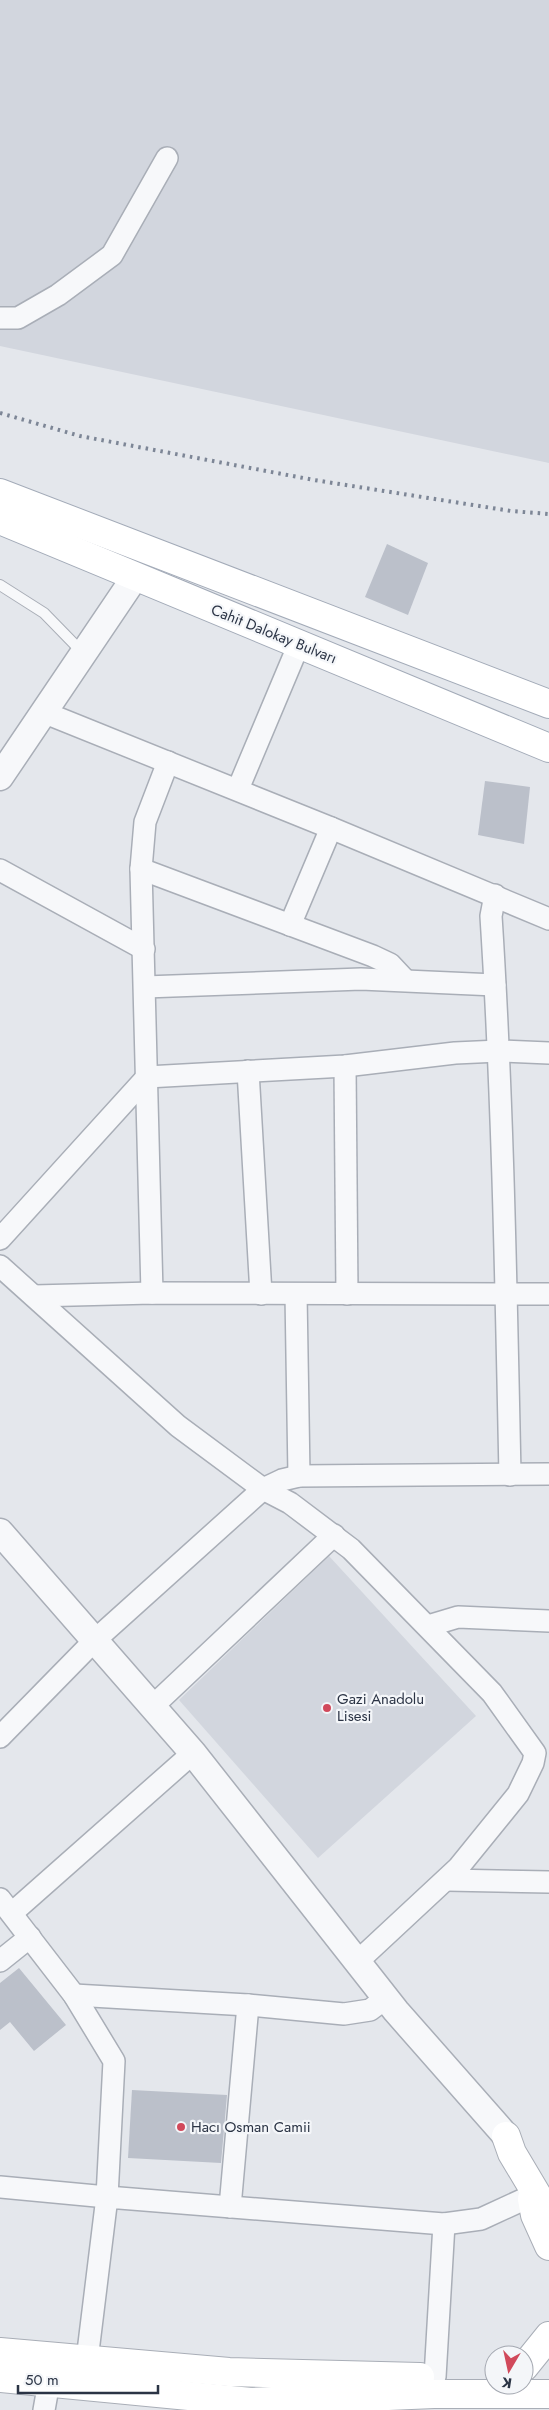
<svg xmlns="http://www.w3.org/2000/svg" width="549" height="2410" viewBox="0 0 549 2410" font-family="Jost,sans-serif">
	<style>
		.built { fill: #d2d6de }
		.building { fill: #bbc0ca }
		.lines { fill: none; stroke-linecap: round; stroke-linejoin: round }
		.service-casing { stroke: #a9aeb7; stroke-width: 12 }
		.minor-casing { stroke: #a9aeb7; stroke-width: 24 }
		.tertiary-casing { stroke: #a9aeb7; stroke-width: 29 }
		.secondary-casing { stroke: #a9aeb7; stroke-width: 30 }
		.primary-casing { stroke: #a3abb8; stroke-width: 30 }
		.service { stroke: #f7f8fa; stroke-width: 10 }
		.minor { stroke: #f7f8fa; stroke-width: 21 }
		.tertiary { stroke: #f7f8fa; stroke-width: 26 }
		.secondary { stroke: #fff; stroke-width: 28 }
		.primary { stroke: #fff; stroke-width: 28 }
		.rail { stroke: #7d8696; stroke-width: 4; stroke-dasharray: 2.5 5; stroke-linecap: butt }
		.poi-dot { fill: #d1495b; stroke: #f4f6f9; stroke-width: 2 }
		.labels { text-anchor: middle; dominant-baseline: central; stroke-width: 4.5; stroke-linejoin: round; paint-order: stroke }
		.street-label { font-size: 15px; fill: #2b3445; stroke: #f4f6f9 }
		.poi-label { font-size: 15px; fill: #2b3445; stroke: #f4f6f9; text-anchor: start }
	</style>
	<rect width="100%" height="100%" fill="#e4e7ec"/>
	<g class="built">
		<path d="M0,0H549V463L0,346Z"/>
		<path d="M329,1556L476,1716L318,1858L179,1700Z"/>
	</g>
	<g class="building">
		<path d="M387,544L428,563L408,615L365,597Z"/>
		<path d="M485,781L530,787L524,844L478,835Z"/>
		<path d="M19,1968L66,2025L34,2051L10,2022L0,2030V1983Z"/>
		<path d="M132,2090L227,2095L221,2163L128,2158Z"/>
	</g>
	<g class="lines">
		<defs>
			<path id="service" d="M0,585L44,613L83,653"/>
			<g id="minor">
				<path d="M0,318H18L58,295L112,255L167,158"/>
				<path d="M43,712L331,828L549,919"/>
				<path d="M238,789L299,644"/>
				<path d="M141,869L373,956L390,964L405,980"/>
				<path d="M0,870L144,949"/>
				<path d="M495,895L491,916C503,1103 506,1288 510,1475"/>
				<path d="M290,925L331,828"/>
				<path d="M145,987L361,979L495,985"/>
				<path d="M345,1066L347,1294"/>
				<path d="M248,1071L261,1294"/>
				<path d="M0,1239L147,1077L345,1066L455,1053L499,1051L549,1053"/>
				<path d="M0,1266L178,1426L263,1489L290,1503L351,1549L492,1693L535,1753L533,1763L518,1794L458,1868L357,1962"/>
				<path d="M152,1293L141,869L145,822L168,762"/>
				<path d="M296,1294L299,1476"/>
				<path d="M34,1296L152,1293L549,1294"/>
				<path d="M428,1626L458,1617L549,1621"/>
				<path d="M153,1706L334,1535"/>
				<path d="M0,1737L94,1641L263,1489L282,1480L299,1476L549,1474"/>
				<path d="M447,1880L549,1882"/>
				<path d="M0,1899L74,1995L114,2061L107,2197L0,2187"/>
				<path d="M12,1913L193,1753"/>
				<path d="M0,1961L30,1937"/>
				<path d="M74,1995L248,2005L344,2014L370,2010L386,1998"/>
				<path d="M230,2207L248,2005"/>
				<path d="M87,2360L107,2197L444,2224L481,2219L531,2196"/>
				<path d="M435,2377L444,2224"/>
				<path d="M44,2410L49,2382"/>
			</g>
			<g id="tertiary">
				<path d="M0,777L135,577"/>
				<path d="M0,1532L193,1753L396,2011L506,2136"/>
			</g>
			<g id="secondary">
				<path d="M506,2136L512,2153L549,2215"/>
				<path d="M532,2199L535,2215L549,2246"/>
				<path d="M0,2352L229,2372L420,2377"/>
				<path d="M524,2367L549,2336"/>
				<path d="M0,2378L251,2402L434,2394H549"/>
			</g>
			<g id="primary">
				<path d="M0,493L549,704"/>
				<path d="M0,520L549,748"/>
			</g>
		</defs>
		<use href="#service" class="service-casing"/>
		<use href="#minor" class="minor-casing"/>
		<use href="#tertiary" class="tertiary-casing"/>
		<use href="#secondary" class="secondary-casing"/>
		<use href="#primary" class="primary-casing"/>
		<use href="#service" class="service"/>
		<use href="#minor" class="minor"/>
		<use href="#tertiary" class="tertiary"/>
		<use href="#secondary" class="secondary"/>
		<use href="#primary" class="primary"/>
		<path class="rail" d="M0,413L80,436L314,480L511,511L549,514"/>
	</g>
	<g class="poi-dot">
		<circle cx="327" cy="1708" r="5"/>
		<circle cx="181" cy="2127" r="5"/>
	</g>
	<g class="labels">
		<g class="street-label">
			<text transform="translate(274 634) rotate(22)">Cahit Dalokay Bulvarı</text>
		</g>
		<g class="poi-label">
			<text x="337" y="1699">Gazi Anadolu<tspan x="337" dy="17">Lisesi</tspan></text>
			<text x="191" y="2127">Hacı Osman Camii</text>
		</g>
	</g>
	<g transform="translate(509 2370) rotate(189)"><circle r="24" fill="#f4f6f9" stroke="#a4a8b1"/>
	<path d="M0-4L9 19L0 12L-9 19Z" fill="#d1495b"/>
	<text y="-8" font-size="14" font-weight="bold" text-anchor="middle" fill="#2b3445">K</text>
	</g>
	<path d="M18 2385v8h140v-8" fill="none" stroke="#2b3445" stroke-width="2.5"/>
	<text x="25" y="2385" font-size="15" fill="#2b3445" stroke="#f4f6f9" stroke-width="4" paint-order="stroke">50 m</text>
</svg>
